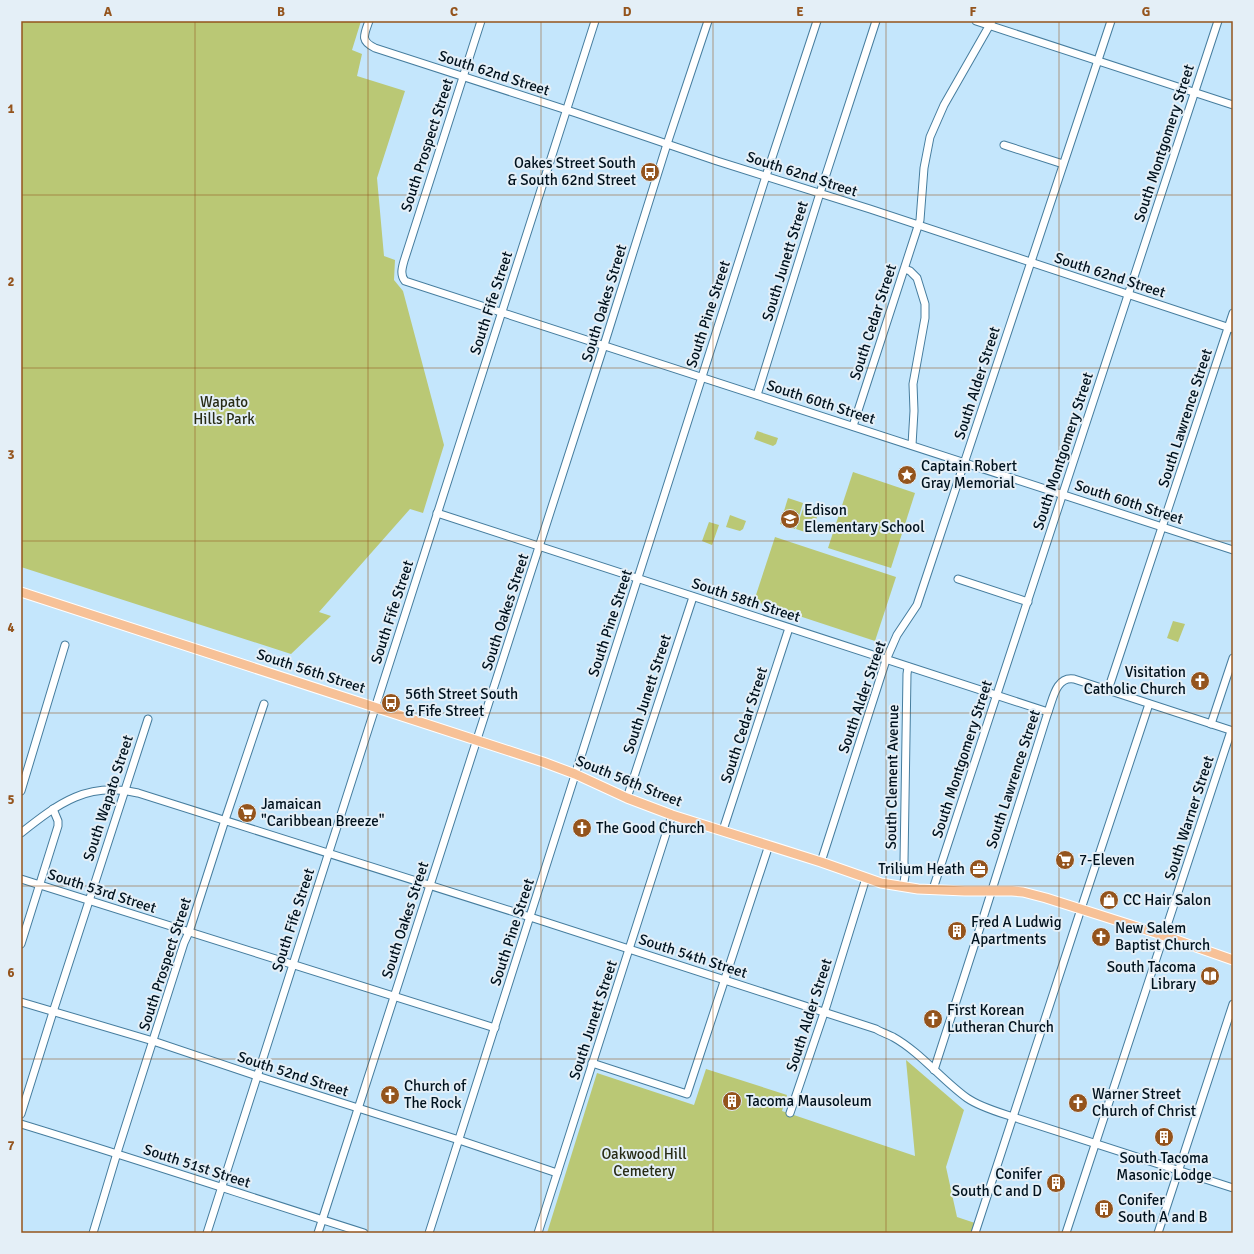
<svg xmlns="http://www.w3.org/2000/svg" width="1254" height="1254" viewBox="0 0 1254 1254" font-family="Signika,sans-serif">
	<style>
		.green { fill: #bac875 }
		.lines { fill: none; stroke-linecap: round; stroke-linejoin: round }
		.minor-casing { stroke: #467d9e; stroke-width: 9 }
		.major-casing { stroke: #fff; stroke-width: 11 }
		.minor { stroke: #fff; stroke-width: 7 }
		.major { stroke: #f7c197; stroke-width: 9 }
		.grid { fill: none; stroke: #94541d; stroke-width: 1; stroke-opacity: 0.55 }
		.labels { text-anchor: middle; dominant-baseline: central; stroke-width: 4; stroke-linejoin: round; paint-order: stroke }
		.street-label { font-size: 15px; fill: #00121e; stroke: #e4eff7 }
		.poi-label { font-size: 15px; fill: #00121e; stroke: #e4eff7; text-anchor: start }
		.park-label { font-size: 15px; fill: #282c16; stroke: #e4eff7 }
		.neatline { fill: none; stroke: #94541d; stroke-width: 1.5 }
		.grid-label { font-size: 13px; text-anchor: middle; font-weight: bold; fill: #94541d }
	</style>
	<rect width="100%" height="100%" fill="#c4e6fc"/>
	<g class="green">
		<path d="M21,21H361L352,50L362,54L357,76L405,91L377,178L384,256L395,260L394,280L403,291L444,445L423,513L410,509L319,612L331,616L291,654L21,567Z"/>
		<path d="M757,431L778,438L776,444L773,446L754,439Z"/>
		<path d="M853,472L915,493L891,568L828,548Z"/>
		<path d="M788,498L803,503L795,529L780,524Z"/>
		<path d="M805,503L820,508L811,534L796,529Z"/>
		<path d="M730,515L746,521L743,529L740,531L726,527Z"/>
		<path d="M709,522L719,525L712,545L702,541Z"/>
		<path d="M775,537L896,577L875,641L754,601Z"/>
		<path d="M1173,621L1185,624L1178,642L1167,638Z"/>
		<path d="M906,1060L964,1110L946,1167L957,1217L975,1223L972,1233H547L597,1073L694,1105L706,1069L787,1095L782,1111L915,1156Z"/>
	</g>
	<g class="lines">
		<defs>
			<g id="minor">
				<path d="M369,21C364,35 360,41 375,48L576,113L717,161L870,209L1233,329"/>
				<path d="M481,21L404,261C402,268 400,275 405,281L1233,550"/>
				<path d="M976,21L1233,105"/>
				<path d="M1004,145L1063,164"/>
				<path d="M905,269L910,271L917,278L925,304V318L913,384L914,411L912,445"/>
				<path d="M757,395L820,193L876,21"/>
				<path d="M853,426L920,220L924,168L930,137L944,105L992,21"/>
				<path d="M437,513L1048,712"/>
				<path d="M958,579L1028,602"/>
				<path d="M1108,690L1233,313"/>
				<path d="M1211,724L1233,658"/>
				<path d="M21,791L65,645"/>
				<path d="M627,798L693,597"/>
				<path d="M723,830L789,628"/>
				<path d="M21,833C59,803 88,781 138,793L530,917L876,1029C881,1032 887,1034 893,1037C920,1052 942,1080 967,1098C980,1107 998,1112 1013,1117L1233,1188"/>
				<path d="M821,862L886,660L897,635L917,605L1111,21"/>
				<path d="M21,879L495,1028"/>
				<path d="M903,887L905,876L904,862L907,674L908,667"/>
				<path d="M933,889L1218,21"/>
				<path d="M21,944L58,826V821L53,809"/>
				<path d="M21,1002L153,1041L257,1076L459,1140L557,1173"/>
				<path d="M592,1063L687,1094L769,845"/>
				<path d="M934,1070L985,912L1048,712C1053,699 1056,676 1074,679L1233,731"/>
				<path d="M790,1113L827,1004L866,878"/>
				<path d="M21,1114L53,1012L148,719"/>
				<path d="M21,1124C136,1159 250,1197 364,1233"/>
				<path d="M93,1233L117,1153L184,943L189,932L225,820L264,704"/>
				<path d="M207,1233L595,21"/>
				<path d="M318,1233L604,345L667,144L708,21"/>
				<path d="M429,1233L766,176L817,21"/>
				<path d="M538,1233L672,815"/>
				<path d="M975,1233L1081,909L1149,704"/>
				<path d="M1066,1233L1231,731"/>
				<path d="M1158,1233L1233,1004"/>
			</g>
			<path id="major" d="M21,592L543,762L575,774L627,798L672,815L821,862L881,883L918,889L965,891H1012L1023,892L1046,898L1156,933L1233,960"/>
		</defs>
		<use href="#minor" class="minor-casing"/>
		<use href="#major" class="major-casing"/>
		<use href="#minor" class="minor"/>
		<use href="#major" class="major"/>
	</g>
	<path class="grid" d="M195,21V1233M368,21V1233M541,21V1233M713,21V1233M886,21V1233M1059,21V1233M21,195H1233M21,368H1233M21,541H1233M21,713H1233M21,886H1233M21,1059H1233"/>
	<defs>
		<symbol id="bus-disc" viewBox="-11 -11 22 22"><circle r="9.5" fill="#94541d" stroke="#e4eff7"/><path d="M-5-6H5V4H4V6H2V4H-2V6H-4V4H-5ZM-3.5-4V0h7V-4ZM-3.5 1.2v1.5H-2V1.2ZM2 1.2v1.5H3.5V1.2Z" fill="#fff"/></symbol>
		<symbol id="sight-disc" viewBox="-11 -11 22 22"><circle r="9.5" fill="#94541d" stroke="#e4eff7"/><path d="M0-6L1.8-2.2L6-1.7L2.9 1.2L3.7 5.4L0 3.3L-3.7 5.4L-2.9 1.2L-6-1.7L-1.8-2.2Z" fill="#fff"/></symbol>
		<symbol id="school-disc" viewBox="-11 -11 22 22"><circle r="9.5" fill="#94541d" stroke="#e4eff7"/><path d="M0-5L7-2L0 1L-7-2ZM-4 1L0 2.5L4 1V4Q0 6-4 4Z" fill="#fff"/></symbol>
		<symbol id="church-disc" viewBox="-11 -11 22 22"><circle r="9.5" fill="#94541d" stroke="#e4eff7"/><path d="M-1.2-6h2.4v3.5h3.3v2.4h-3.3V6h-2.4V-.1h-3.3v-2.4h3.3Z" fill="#fff"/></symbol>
		<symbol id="supermarket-disc" viewBox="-11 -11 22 22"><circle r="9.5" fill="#94541d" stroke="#e4eff7"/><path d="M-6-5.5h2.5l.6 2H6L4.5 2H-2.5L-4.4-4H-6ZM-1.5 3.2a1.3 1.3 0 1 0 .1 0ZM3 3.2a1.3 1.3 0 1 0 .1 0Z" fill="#fff"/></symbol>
		<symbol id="office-disc" viewBox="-11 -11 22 22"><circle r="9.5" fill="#94541d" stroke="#e4eff7"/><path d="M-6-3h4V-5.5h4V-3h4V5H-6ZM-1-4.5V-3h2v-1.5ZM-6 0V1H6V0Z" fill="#fff"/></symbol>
		<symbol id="shop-disc" viewBox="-11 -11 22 22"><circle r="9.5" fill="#94541d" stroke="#e4eff7"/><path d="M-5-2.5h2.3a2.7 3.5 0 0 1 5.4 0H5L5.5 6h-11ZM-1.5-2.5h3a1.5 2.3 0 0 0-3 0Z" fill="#fff"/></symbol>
		<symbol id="building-disc" viewBox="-11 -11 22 22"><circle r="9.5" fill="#94541d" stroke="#e4eff7"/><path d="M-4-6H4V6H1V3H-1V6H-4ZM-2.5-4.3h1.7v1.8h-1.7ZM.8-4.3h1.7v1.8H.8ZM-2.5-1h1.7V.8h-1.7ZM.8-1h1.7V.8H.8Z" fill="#fff"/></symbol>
		<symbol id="library-disc" viewBox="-11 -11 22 22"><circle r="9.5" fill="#94541d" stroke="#e4eff7"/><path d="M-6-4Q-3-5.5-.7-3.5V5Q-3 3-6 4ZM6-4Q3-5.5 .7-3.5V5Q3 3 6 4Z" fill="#fff"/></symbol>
	</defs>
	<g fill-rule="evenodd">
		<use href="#bus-disc" x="639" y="161" width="22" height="22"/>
		<use href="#sight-disc" x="896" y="464" width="22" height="22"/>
		<use href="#school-disc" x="779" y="508" width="22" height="22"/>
		<use href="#church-disc" x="1189" y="670" width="22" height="22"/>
		<use href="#bus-disc" x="380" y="692" width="22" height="22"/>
		<use href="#supermarket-disc" x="236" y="802" width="22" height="22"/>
		<use href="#church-disc" x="571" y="817" width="22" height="22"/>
		<use href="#supermarket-disc" x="1054" y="849" width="22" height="22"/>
		<use href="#office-disc" x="968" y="858" width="22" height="22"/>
		<use href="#shop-disc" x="1098" y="889" width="22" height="22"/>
		<use href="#building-disc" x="946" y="920" width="22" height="22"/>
		<use href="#church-disc" x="1090" y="926" width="22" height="22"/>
		<use href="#library-disc" x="1199" y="965" width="22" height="22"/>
		<use href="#church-disc" x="922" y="1008" width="22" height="22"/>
		<use href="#church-disc" x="379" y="1084" width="22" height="22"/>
		<use href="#building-disc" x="721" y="1090" width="22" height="22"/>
		<use href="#church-disc" x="1067" y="1092" width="22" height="22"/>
		<use href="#building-disc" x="1153" y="1126" width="22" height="22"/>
		<use href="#building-disc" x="1045" y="1172" width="22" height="22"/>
		<use href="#building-disc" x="1093" y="1198" width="22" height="22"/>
	</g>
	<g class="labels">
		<g class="street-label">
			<text transform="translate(494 73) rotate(18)">South 62nd Street</text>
			<text transform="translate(1164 143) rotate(-72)">South Montgomery Street</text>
			<text transform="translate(427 145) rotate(-72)">South Prospect Street</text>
			<text transform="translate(802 174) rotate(18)">South 62nd Street</text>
			<text transform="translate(785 261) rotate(-73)">South Junett Street</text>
			<text transform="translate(1110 275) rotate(18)">South 62nd Street</text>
			<text transform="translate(491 303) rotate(-72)">South Fife Street</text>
			<text transform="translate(604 303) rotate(-73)">South Oakes Street</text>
			<text transform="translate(708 314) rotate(-72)">South Pine Street</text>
			<text transform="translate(873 322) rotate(-72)">South Cedar Street</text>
			<text transform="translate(977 383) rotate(-72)">South Alder Street</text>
			<text transform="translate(821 402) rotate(18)">South 60th Street</text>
			<text transform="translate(1185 418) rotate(-72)">South Lawrence Street</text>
			<text transform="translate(1063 451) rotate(-72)">South Montgomery Street</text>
			<text transform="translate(1129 502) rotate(18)">South 60th Street</text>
			<text transform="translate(746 600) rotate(18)">South 58th Street</text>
			<text transform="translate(392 612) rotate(-72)">South Fife Street</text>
			<text transform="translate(505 612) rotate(-72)">South Oakes Street</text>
			<text transform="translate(610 623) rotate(-72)">South Pine Street</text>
			<text transform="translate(311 671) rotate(18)">South 56th Street</text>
			<text transform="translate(647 694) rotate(-72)">South Junett Street</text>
			<text transform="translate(862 697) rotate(-71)">South Alder Street</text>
			<text transform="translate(744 725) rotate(-72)">South Cedar Street</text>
			<text transform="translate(962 759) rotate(-72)">South Montgomery Street</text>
			<text transform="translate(892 777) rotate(-89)">South Clement Avenue</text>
			<text transform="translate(1013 779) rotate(-72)">South Lawrence Street</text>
			<text transform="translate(629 781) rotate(22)">South 56th Street</text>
			<text transform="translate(108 798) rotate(-72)">South Wapato Street</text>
			<text transform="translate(1189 818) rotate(-72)">South Warner Street</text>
			<text transform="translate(102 891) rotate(18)">South 53rd Street</text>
			<text transform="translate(293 920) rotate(-72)">South Fife Street</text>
			<text transform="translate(405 920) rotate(-72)">South Oakes Street</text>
			<text transform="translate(512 932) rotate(-72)">South Pine Street</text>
			<text transform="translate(693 956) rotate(18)">South 54th Street</text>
			<text transform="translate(165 964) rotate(-72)">South Prospect Street</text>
			<text transform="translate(809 1015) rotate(-72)">South Alder Street</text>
			<text transform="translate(593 1020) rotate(-72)">South Junett Street</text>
			<text transform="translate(293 1074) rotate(18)">South 52nd Street</text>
			<text transform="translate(197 1166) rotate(18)">South 51st Street</text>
		</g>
		<g class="poi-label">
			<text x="636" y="163" text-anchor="end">Oakes Street South<tspan x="636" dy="17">&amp; South 62nd Street</tspan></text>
			<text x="921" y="466">Captain Robert<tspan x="921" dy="17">Gray Memorial</tspan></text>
			<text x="804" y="510">Edison<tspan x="804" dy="17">Elementary School</tspan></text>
			<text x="1186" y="672" text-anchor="end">Visitation<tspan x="1186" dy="17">Catholic Church</tspan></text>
			<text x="405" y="694">56th Street South<tspan x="405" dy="17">&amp; Fife Street</tspan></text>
			<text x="261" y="804">Jamaican<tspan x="261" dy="17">"Caribbean Breeze"</tspan></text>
			<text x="596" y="828">The Good Church</text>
			<text x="1079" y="860">7-Eleven</text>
			<text x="965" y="869" text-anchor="end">Trilium Heath</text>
			<text x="1123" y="900">CC Hair Salon</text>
			<text x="971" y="922">Fred A Ludwig<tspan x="971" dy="17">Apartments</tspan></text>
			<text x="1115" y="928">New Salem<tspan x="1115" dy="17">Baptist Church</tspan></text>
			<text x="1196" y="967" text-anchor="end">South Tacoma<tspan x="1196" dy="17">Library</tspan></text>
			<text x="947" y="1010">First Korean<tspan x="947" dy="17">Lutheran Church</tspan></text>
			<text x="404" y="1086">Church of<tspan x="404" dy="17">The Rock</tspan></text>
			<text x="1092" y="1094">Warner Street<tspan x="1092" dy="17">Church of Christ</tspan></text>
			<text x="746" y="1101">Tacoma Mausoleum</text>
			<text x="1164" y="1158" text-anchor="middle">South Tacoma<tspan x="1164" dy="17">Masonic Lodge</tspan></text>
			<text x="1042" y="1174" text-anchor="end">Conifer<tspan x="1042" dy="17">South C and D</tspan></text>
			<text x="1118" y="1200">Conifer<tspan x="1118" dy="17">South A and B</tspan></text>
		</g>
		<g class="park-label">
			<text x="224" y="402">Wapato<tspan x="224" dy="17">Hills Park</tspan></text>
			<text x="644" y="1154">Oakwood Hill<tspan x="644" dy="17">Cemetery</tspan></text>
		</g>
	</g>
	<rect width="1254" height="1254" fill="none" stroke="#e4eff7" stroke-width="44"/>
	<rect x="22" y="22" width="1210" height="1210" class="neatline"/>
	<g class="grid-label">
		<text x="108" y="16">A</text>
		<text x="281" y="16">B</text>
		<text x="454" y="16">C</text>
		<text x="627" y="16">D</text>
		<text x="800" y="16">E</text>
		<text x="973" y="16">F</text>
		<text x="1146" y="16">G</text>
		<text x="11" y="113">1</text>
		<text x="11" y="286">2</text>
		<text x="11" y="459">3</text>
		<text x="11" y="632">4</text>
		<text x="11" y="804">5</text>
		<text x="11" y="977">6</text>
		<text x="11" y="1150">7</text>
	</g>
</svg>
